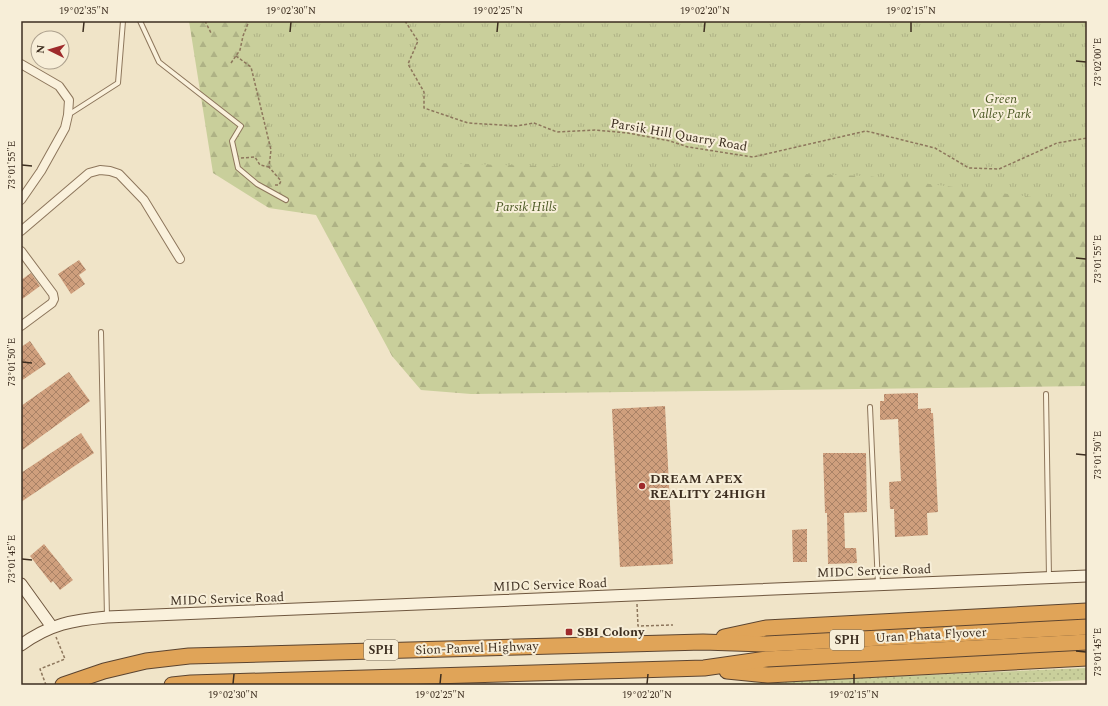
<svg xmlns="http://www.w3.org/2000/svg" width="1108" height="706" viewBox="0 0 1108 706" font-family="Spectral,serif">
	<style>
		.grass { fill: url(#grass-dots) }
		.forest { fill: url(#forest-firs) }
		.park { fill: url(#park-tufts) }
		.building { fill: url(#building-cross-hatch) }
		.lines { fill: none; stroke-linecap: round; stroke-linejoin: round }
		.lane-casing { stroke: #8d765c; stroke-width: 6 }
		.street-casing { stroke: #8d765c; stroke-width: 10 }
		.secondary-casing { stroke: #6f573f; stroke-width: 13 }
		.highway-casing { stroke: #5b4430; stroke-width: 17 }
		.path { stroke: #8d765c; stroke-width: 1.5; stroke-dasharray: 3 2; stroke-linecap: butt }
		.lane { stroke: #faf1dc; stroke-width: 4 }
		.street { stroke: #faf1dc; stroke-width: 8 }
		.secondary { stroke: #faf1dc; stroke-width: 11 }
		.highway { stroke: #e0a458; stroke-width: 15 }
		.ticks { fill: none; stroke: #3d2e20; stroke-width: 1.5 }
		.poi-dot { fill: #9e2a2b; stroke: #f7eed8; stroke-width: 1.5 }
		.labels { text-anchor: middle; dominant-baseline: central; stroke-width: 4; stroke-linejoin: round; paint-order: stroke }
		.shield { fill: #f7eed8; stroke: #756857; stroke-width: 1 }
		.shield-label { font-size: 12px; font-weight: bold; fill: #3d2e20 }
		.park-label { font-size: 13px; font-style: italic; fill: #4d5a26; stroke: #f7eed8 }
		.street-label { font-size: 13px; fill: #3d2e20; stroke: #f7eed8 }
		.poi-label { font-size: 13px; font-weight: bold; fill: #3d2e20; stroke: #f7eed8; text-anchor: start }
		.neatline { fill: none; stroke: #3d2e20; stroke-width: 1.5 }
		.ticks-label { font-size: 10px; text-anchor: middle; fill: #3d2e20 }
	</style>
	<defs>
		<pattern id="grass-dots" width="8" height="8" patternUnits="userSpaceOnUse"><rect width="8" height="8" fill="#c9cf9b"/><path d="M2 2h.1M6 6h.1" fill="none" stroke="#aeb285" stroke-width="1.8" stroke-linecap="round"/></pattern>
		<pattern id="forest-firs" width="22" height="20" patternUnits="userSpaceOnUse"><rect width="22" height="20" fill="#c9cf9b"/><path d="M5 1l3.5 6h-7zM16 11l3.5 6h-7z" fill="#aeb285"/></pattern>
		<pattern id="park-tufts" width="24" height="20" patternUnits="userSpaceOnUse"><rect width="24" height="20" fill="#c9cf9b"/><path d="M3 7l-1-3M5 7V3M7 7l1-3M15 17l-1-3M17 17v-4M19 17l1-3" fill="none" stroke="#aeb285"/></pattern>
		<pattern id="building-cross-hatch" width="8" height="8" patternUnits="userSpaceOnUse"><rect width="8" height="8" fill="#cf9f7d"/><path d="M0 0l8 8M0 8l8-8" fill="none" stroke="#a98266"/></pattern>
	</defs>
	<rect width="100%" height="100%" fill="#f0e4c8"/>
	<path class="grass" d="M1087,668V680L958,685H700Z"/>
	<path class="forest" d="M189,21H1087V386L471,394L421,390L392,356L316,215L269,208L213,173Z"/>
	<path class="park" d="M247,21H1087V204L867,176L275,158Z"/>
	<g class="building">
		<path d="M79,260L86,270L79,275L85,284L71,294L58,274Z"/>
		<path d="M31,273L40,286L21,300V280Z"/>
		<path d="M30,341L46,364L21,381V347Z"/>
		<path d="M69,372L90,401L21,451V406Z"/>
		<path d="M918,393V409L931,408V413H933L938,512L927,513L928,535L895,537L894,509H890L889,482L901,481L898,419L880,420V401H884V394Z"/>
		<path d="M665,406L673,564L620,567L612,409Z"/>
		<path d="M81,433L94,453L21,502V473Z"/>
		<path d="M823,453H866L867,512L844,513L845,548H856L857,563L828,564L827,513H825Z"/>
		<path d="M807,529V562H793L792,530Z"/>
		<path d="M44,544L73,580L60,590L53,581L51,583L30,556Z"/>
	</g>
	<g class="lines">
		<defs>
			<g id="lane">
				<path d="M140,21L159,62L241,126L232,141L238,168L257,184L286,200"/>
				<path d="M68,115L118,83L123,21"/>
				<path d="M101,332L107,617"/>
				<path d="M1046,394L1049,577"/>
				<path d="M870,407L878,585"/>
			</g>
			<g id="street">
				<path d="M21,64L59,86L69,100L68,115L65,128L41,171L21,200"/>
				<path d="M21,231L89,173L100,170L110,171L119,174L144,200L180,259"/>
				<path d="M21,251L53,294L54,299L52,303L21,326"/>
			</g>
			<g id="secondary">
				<path d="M21,584L52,627"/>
				<path d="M21,645C50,624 73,620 107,617L1087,576"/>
			</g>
			<g id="highway">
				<path d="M724,637L766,628L1087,611"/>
				<path d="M727,671L768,675L1087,658"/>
				<path d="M63,685L104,671L146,661L189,656L703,642L766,644L1087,627"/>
				<path d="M172,685L191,683L704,668L767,659L1087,642"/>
			</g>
		</defs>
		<use href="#lane" class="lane-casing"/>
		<use href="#street" class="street-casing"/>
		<use href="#secondary" class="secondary-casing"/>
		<use href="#highway" class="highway-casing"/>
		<g class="path">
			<path d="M205,21L211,33"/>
			<path d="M405,21L418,41L408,64L424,92V108L468,123L517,126L534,123L557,132L595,130L628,133L670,141L688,147L753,157L866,131L935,148L969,168L999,169L1057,143L1087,138"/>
			<path d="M236,56L251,67L271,150L269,167L281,181L279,185H273"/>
			<path d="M231,63L240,50L243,36L249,21"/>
			<path d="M241,158L255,157L260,165L269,167"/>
			<path d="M637,604L638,626L673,625"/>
			<path d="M46,685L40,669L65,659L56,637"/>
		</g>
		<use href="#lane" class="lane"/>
		<use href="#street" class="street"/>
		<use href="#secondary" class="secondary"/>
		<use href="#highway" class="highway"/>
	</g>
	<path class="ticks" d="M83,32L84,22M290,32L291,22M497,32L498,22M704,32L705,22M911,32V22M1076,61L1086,62M22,165L32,166M1076,258L1086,259M22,362L32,363M1076,454L1086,455M22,559L32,560M1076,651L1086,652M233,684L234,674M440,684L441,674M647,684L648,674M854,684V674"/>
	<g class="poi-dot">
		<circle cx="642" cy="486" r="4"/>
		<rect x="565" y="628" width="8" height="8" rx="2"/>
	</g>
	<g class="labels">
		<g class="shield">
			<rect x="830" y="630" width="34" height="20" rx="3"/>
			<rect x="364" y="640" width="34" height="20" rx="3"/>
		</g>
		<g class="shield-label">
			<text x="847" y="640">SPH</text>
			<text x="381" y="650">SPH</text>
		</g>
		<g class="park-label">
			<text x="1001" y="99">Green<tspan x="1001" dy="15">Valley Park</tspan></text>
			<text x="526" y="207">Parsik Hills</text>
		</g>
		<g class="street-label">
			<text transform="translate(679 135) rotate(10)">Parsik Hill Quarry Road</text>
			<text transform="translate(874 571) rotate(-2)">MIDC Service Road</text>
			<text transform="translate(550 585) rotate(-2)">MIDC Service Road</text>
			<text transform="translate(227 599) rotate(-2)">MIDC Service Road</text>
			<text transform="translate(931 635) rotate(-3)">Uran Phata Flyover</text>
			<text transform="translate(477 648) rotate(-2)">Sion-Panvel Highway</text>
		</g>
		<g class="poi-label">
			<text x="650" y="479">DREAM APEX<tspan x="650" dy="15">REALITY 24HIGH</tspan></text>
			<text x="577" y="632">SBI Colony</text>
		</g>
	</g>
	<rect width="1108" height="706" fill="none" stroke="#f7eed8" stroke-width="44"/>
	<g transform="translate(50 50) rotate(275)"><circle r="19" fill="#f7eed8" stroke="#ada18e"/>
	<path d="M0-3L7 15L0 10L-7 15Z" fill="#9e2a2b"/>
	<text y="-6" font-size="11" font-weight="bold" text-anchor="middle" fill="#3d2e20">N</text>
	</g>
	<rect x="22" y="22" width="1064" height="662" class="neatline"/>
	<g class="ticks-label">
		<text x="84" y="14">19°02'35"N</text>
		<text x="291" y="14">19°02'30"N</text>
		<text x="498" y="14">19°02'25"N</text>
		<text x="705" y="14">19°02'20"N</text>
		<text x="911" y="14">19°02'15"N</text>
		<text transform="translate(1097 62) rotate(-90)" y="4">73°02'00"E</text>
		<text transform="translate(11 165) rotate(-90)" y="4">73°01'55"E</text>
		<text transform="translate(1097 259) rotate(-90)" y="4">73°01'55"E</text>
		<text transform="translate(11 362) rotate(-90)" y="4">73°01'50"E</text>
		<text transform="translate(1097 455) rotate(-90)" y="4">73°01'50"E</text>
		<text transform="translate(11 559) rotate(-90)" y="4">73°01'45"E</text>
		<text transform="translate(1097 652) rotate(-90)" y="4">73°01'45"E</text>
		<text x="233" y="698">19°02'30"N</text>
		<text x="440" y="698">19°02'25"N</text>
		<text x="647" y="698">19°02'20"N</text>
		<text x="854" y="698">19°02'15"N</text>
	</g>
</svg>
